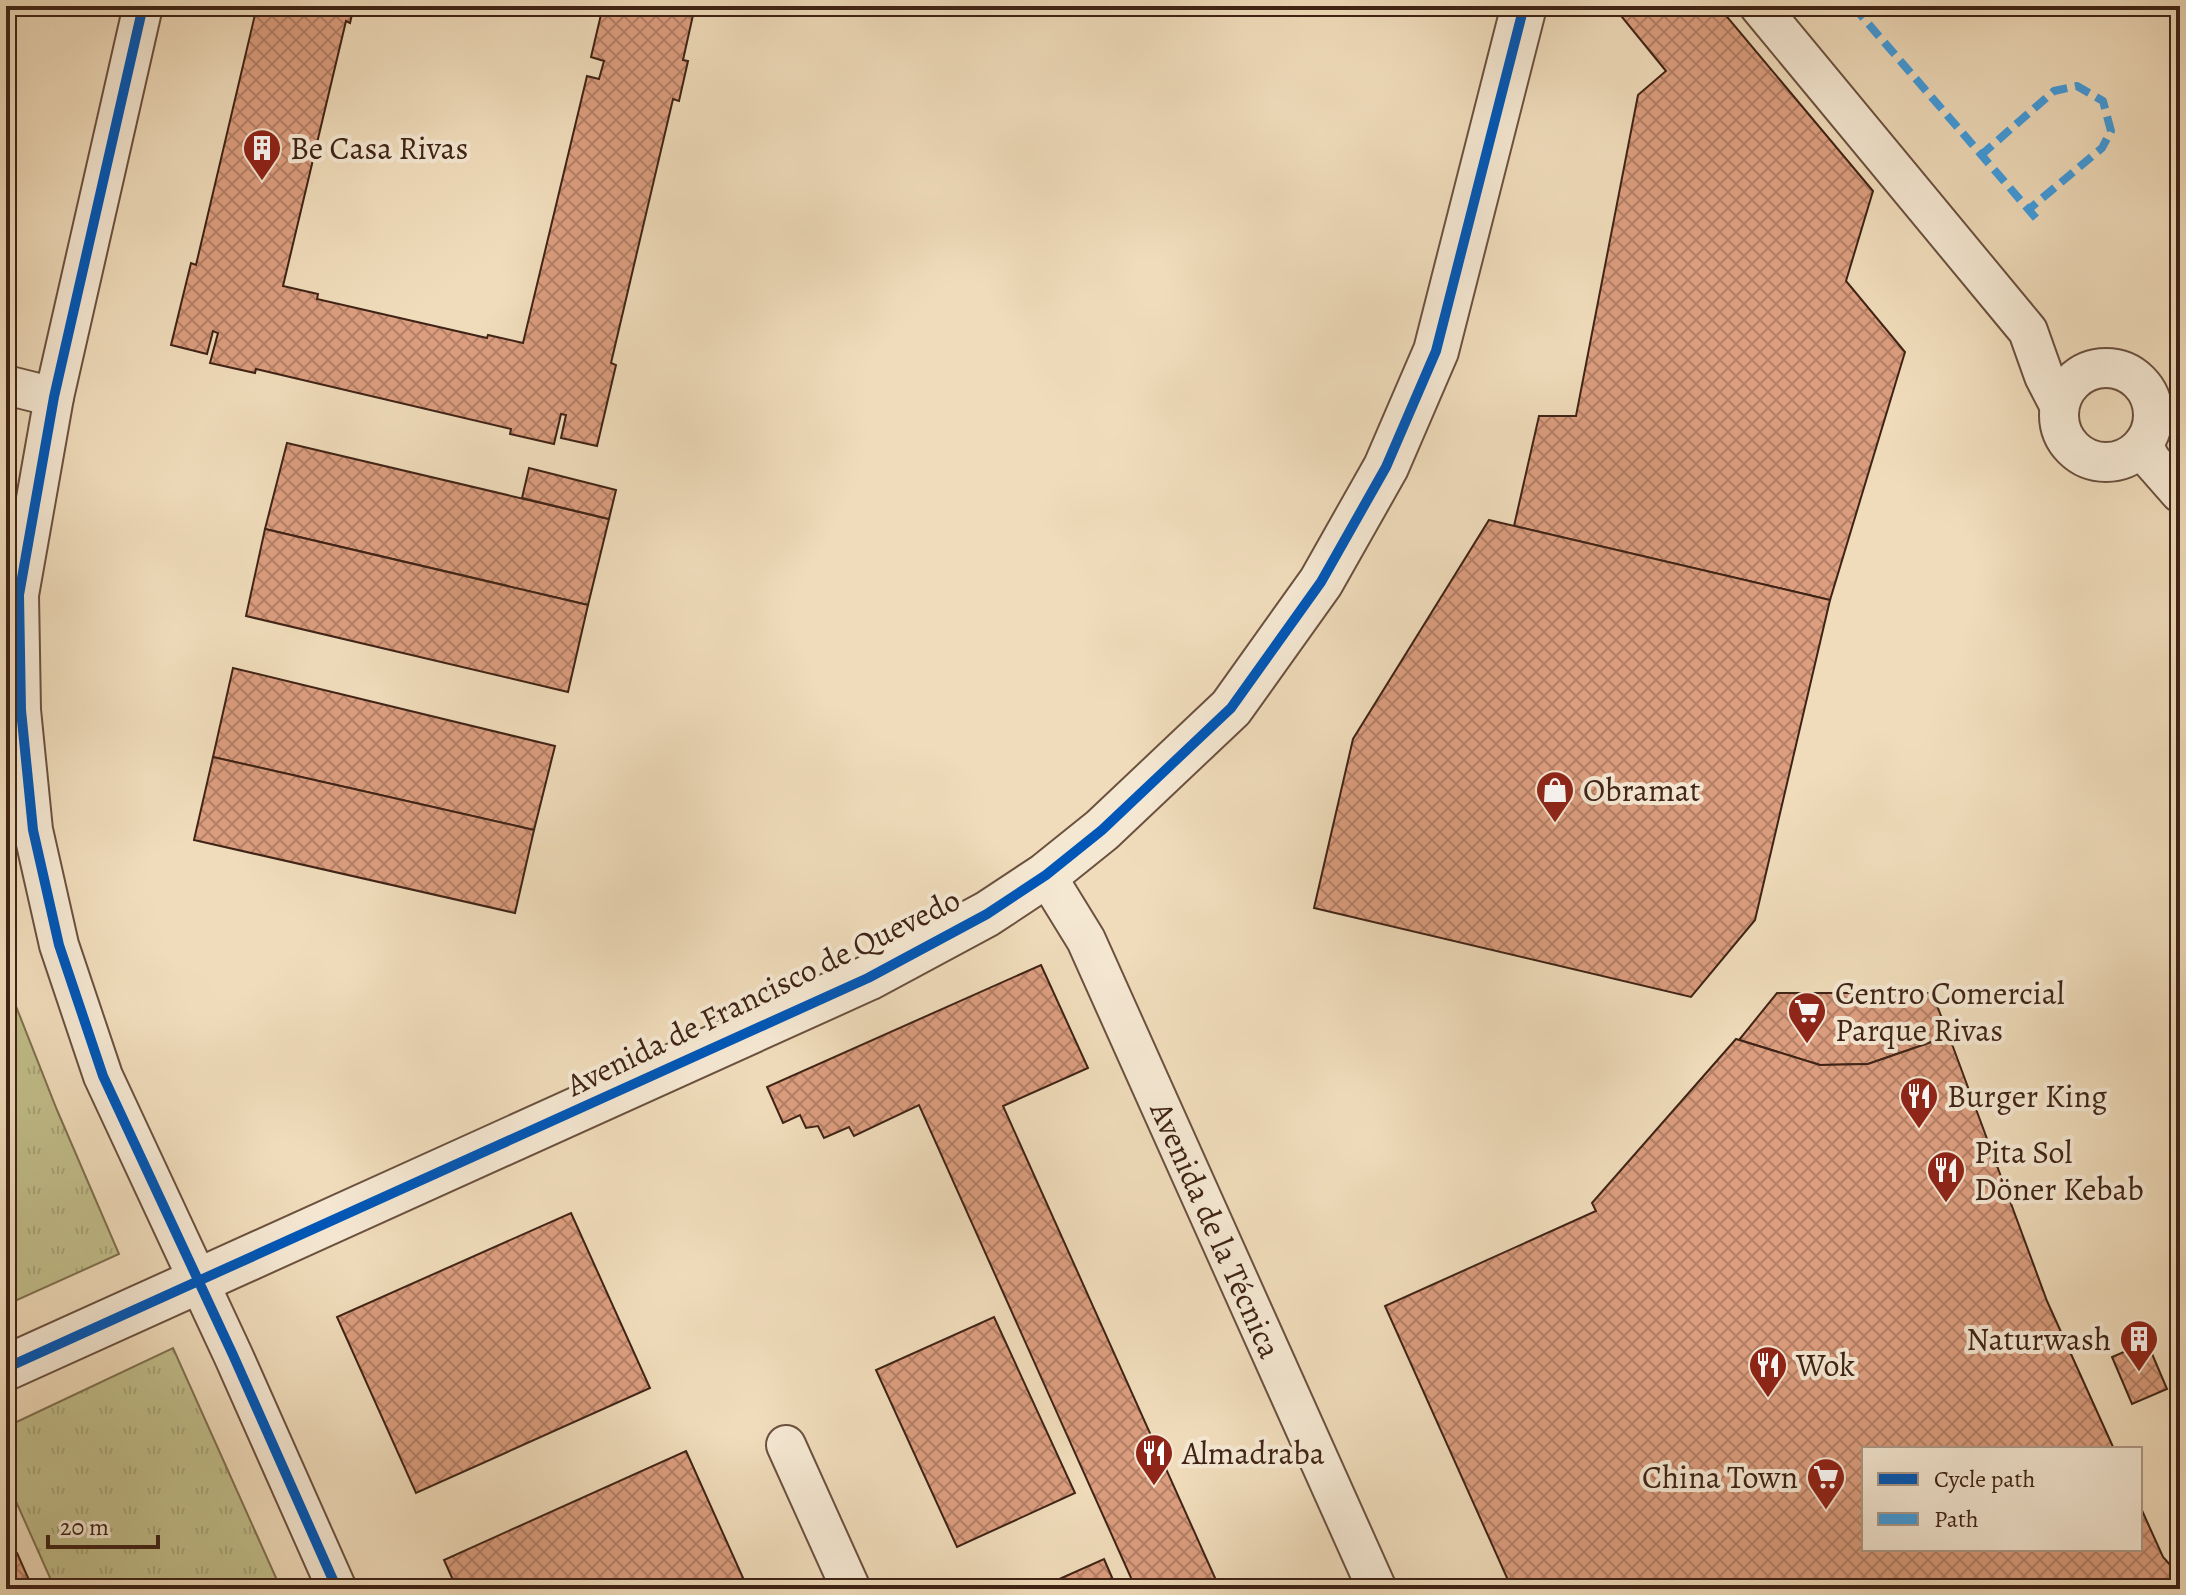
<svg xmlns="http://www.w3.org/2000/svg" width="2186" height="1595" viewBox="0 0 2186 1595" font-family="Alegreya,serif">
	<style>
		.grass { fill: url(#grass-tufts); stroke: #807050; stroke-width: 2 }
		.building { fill: url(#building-cross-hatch); stroke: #3f2316; stroke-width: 2 }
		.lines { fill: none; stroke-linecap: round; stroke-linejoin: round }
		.minor-casing { stroke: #6b513f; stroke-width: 42 }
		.tertiary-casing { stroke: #6b513f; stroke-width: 48 }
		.minor { stroke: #f5e8d3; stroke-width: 38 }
		.tertiary { stroke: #f5e8d3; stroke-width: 44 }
		.quiet { stroke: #3f9cdf; stroke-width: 8; stroke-dasharray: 16 8; stroke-linecap: butt }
		.cycleway-casing { stroke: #f5e8d3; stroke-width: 15 }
		.cycleway { stroke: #0057b8; stroke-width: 10 }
		.labels { text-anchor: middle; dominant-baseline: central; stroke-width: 8; stroke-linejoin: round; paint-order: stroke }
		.poi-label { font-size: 32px; fill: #3f2316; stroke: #f5e8d3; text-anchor: start }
		.street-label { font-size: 32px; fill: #3f2316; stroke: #f5e8d3 }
	</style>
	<defs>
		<pattern id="grass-tufts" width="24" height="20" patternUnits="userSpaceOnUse" patternTransform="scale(2)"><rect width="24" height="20" fill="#c1be8b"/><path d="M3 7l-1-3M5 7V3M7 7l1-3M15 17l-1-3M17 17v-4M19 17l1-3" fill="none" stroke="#a7a377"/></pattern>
		<pattern id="building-cross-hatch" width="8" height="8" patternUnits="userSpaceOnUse" patternTransform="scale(2)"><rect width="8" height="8" fill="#dc9e7f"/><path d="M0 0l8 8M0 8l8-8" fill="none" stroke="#b48067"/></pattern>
	</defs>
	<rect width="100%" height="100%" fill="#f0dcbb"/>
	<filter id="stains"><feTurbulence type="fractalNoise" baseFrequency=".0025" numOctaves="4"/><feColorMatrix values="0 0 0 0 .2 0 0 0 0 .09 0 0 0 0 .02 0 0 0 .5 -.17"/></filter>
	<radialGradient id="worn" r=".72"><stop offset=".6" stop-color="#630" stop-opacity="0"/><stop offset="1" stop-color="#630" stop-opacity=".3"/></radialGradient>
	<g class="grass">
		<path d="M6,981L57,1110L119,1254L6,1305Z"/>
		<path d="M173,1348L281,1589H55L6,1479V1427Z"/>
	</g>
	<g class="building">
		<path d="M257,6H354L350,23L346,21L283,286L318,294L317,299L487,338L488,335L523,343L587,76L599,79L604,61L591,57L603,6H695L683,60L688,61L679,101L673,99L611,363L616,365L597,446L561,438L566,415L561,414L554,444L510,434L511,429L256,369L255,373L210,363L218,333L213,331L207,354L171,345L191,263L196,265Z"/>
		<path d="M1613,6H1718L1873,191L1846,281L1905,352L1830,600L1514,526L1539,416H1576L1638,95L1666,71Z"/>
		<path d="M287,443L609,519L588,605L265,529Z"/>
		<path d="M529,468L616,490L609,519L522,498Z"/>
		<path d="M1489,520L1830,600L1755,920L1691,997L1314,908L1353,739Z"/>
		<path d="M265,529L588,605L568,692L246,616Z"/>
		<path d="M233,668L555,746L534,830L213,757Z"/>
		<path d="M213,757L534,830L515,913L194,840Z"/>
		<path d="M1041,965L1088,1068L1003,1106L1220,1589H1136L919,1105L854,1136L849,1127L824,1138L818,1126L806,1128L800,1115L783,1123L767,1087Z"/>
		<path d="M1777,993H1932L1949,1036L1868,1064L1820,1065L1739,1040Z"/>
		<path d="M1949,1036L2047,1301L2114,1449H1864V1549H2140V1506L2163,1557L2180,1576V1589H1512L1385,1306L1596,1211L1592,1203L1736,1039L1820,1065L1868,1064Z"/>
		<path d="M571,1213L650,1388L416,1493L337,1317Z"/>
		<path d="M994,1317L1075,1493L957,1547L876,1370Z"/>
		<path d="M2147,1342L2167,1389L2132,1404L2112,1357Z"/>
		<path d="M686,1451L748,1589H457L444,1560Z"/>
		<path d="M17,1553L33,1589H6V1558Z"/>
		<path d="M1104,1559L1117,1589H1037Z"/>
	</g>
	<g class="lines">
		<defs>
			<g id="minor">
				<path d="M143,6L54,397L19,595L21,710L33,830L59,945L103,1076L233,1355L337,1589"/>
				<path d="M1759,6L2028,331L2044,376L2059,405"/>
				<circle cx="2106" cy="415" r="47"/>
				<path d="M6,385L54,397"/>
				<path d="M2143,445L2151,460L2180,493"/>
				<path d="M1046,875L1086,940L1377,1589"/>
				<path d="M786,1445L851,1589"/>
			</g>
			<path id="tertiary" d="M6,1368L868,978L987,914L1046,875L1102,830L1231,708L1321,582L1386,467L1436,351L1524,6"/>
		</defs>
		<use href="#minor" class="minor-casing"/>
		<use href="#tertiary" class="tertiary-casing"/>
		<use href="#minor" class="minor"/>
		<use href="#tertiary" class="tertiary"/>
		<g class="quiet">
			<path d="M1853,6L2041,224"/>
			<path d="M1980,156L2054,91L2077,86L2103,101L2111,131L2102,148L2028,210"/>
		</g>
		<defs>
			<g id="cycleway">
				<path d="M143,6L54,397L19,595L21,710L33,830L59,945L103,1076L233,1355L337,1589"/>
				<path d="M6,1368L868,978L987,914L1046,875L1102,830L1231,708L1321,582L1386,467L1436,351L1524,6"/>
			</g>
		</defs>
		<use href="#cycleway" class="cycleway-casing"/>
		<use href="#cycleway" class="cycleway"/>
	</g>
	<defs>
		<symbol id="building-pin" viewBox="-11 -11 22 30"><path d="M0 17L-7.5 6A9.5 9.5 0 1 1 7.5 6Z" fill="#8f2418" stroke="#f5e8d3"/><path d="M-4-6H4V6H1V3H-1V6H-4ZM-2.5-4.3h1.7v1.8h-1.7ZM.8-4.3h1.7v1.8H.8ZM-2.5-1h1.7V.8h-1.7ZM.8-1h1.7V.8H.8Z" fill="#fff"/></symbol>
		<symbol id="shop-pin" viewBox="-11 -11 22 30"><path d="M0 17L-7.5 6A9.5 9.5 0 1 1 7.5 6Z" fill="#8f2418" stroke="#f5e8d3"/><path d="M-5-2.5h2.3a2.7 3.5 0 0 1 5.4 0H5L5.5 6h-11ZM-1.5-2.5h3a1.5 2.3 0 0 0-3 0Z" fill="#fff"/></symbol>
		<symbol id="supermarket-pin" viewBox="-11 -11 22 30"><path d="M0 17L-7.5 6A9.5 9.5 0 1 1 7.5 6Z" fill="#8f2418" stroke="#f5e8d3"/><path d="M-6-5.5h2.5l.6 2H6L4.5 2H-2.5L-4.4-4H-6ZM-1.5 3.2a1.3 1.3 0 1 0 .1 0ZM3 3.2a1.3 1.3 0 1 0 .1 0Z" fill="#fff"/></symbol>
		<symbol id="restaurant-pin" viewBox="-11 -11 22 30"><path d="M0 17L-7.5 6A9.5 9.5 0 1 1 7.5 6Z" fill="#8f2418" stroke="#f5e8d3"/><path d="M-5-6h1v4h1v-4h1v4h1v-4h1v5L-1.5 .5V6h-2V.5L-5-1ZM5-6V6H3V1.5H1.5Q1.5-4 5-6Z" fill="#fff"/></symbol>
	</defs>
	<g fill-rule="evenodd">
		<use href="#building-pin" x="240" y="126" width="44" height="60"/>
		<use href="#shop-pin" x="1533" y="768" width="44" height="60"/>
		<use href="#supermarket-pin" x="1785" y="989" width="44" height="60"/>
		<use href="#restaurant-pin" x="1897" y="1074" width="44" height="60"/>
		<use href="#restaurant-pin" x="1924" y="1148" width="44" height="60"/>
		<use href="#building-pin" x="2117" y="1317" width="44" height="60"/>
		<use href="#restaurant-pin" x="1746" y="1343" width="44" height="60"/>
		<use href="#restaurant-pin" x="1132" y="1431" width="44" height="60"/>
		<use href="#supermarket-pin" x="1804" y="1455" width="44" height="60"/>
	</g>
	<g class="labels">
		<g class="poi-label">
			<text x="290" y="148">Be Casa Rivas</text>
			<text x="1583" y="790">Obramat</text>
			<text x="1835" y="993">Centro Comercial<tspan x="1835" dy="37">Parque Rivas</tspan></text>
			<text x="1947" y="1096">Burger King</text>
			<text x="1974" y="1152">Pita Sol<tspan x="1974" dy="37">Döner Kebab</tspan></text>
			<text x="2111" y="1339" text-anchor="end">Naturwash</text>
			<text x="1796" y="1365">Wok</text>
			<text x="1182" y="1453">Almadraba</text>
			<text x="1798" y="1477" text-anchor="end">China Town</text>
		</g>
		<g class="street-label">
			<text transform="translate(763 992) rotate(-26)">Avenida de Francisco de Quevedo</text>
			<text transform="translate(1216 1230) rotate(66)">Avenida de la Técnica</text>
		</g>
	</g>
	<rect width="2186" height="1595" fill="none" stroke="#f0dcbb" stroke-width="32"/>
	<rect x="8" y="8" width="2170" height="1579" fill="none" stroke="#3f2316" stroke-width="4"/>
	<rect x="16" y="16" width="2154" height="1563" fill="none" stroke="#3f2316" stroke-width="2"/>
	<rect x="1862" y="1447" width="280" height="104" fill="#f5e8d3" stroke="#ac9987" stroke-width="2"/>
	<rect x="1878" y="1473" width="40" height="12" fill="#0057b8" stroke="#ac9987" stroke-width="2"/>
	<text x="1934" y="1487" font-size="24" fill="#3f2316">Cycle path</text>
	<rect x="1878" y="1513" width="40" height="12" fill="#3f9cdf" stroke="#ac9987" stroke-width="2"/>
	<text x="1934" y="1527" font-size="24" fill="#3f2316">Path</text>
	<path d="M48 1535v12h110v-12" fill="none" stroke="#3f2316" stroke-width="4"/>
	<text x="60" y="1535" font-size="24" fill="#3f2316" stroke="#f5e8d3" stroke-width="6" paint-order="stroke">20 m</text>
	<rect width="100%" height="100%" filter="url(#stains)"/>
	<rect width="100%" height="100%" fill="url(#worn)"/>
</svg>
